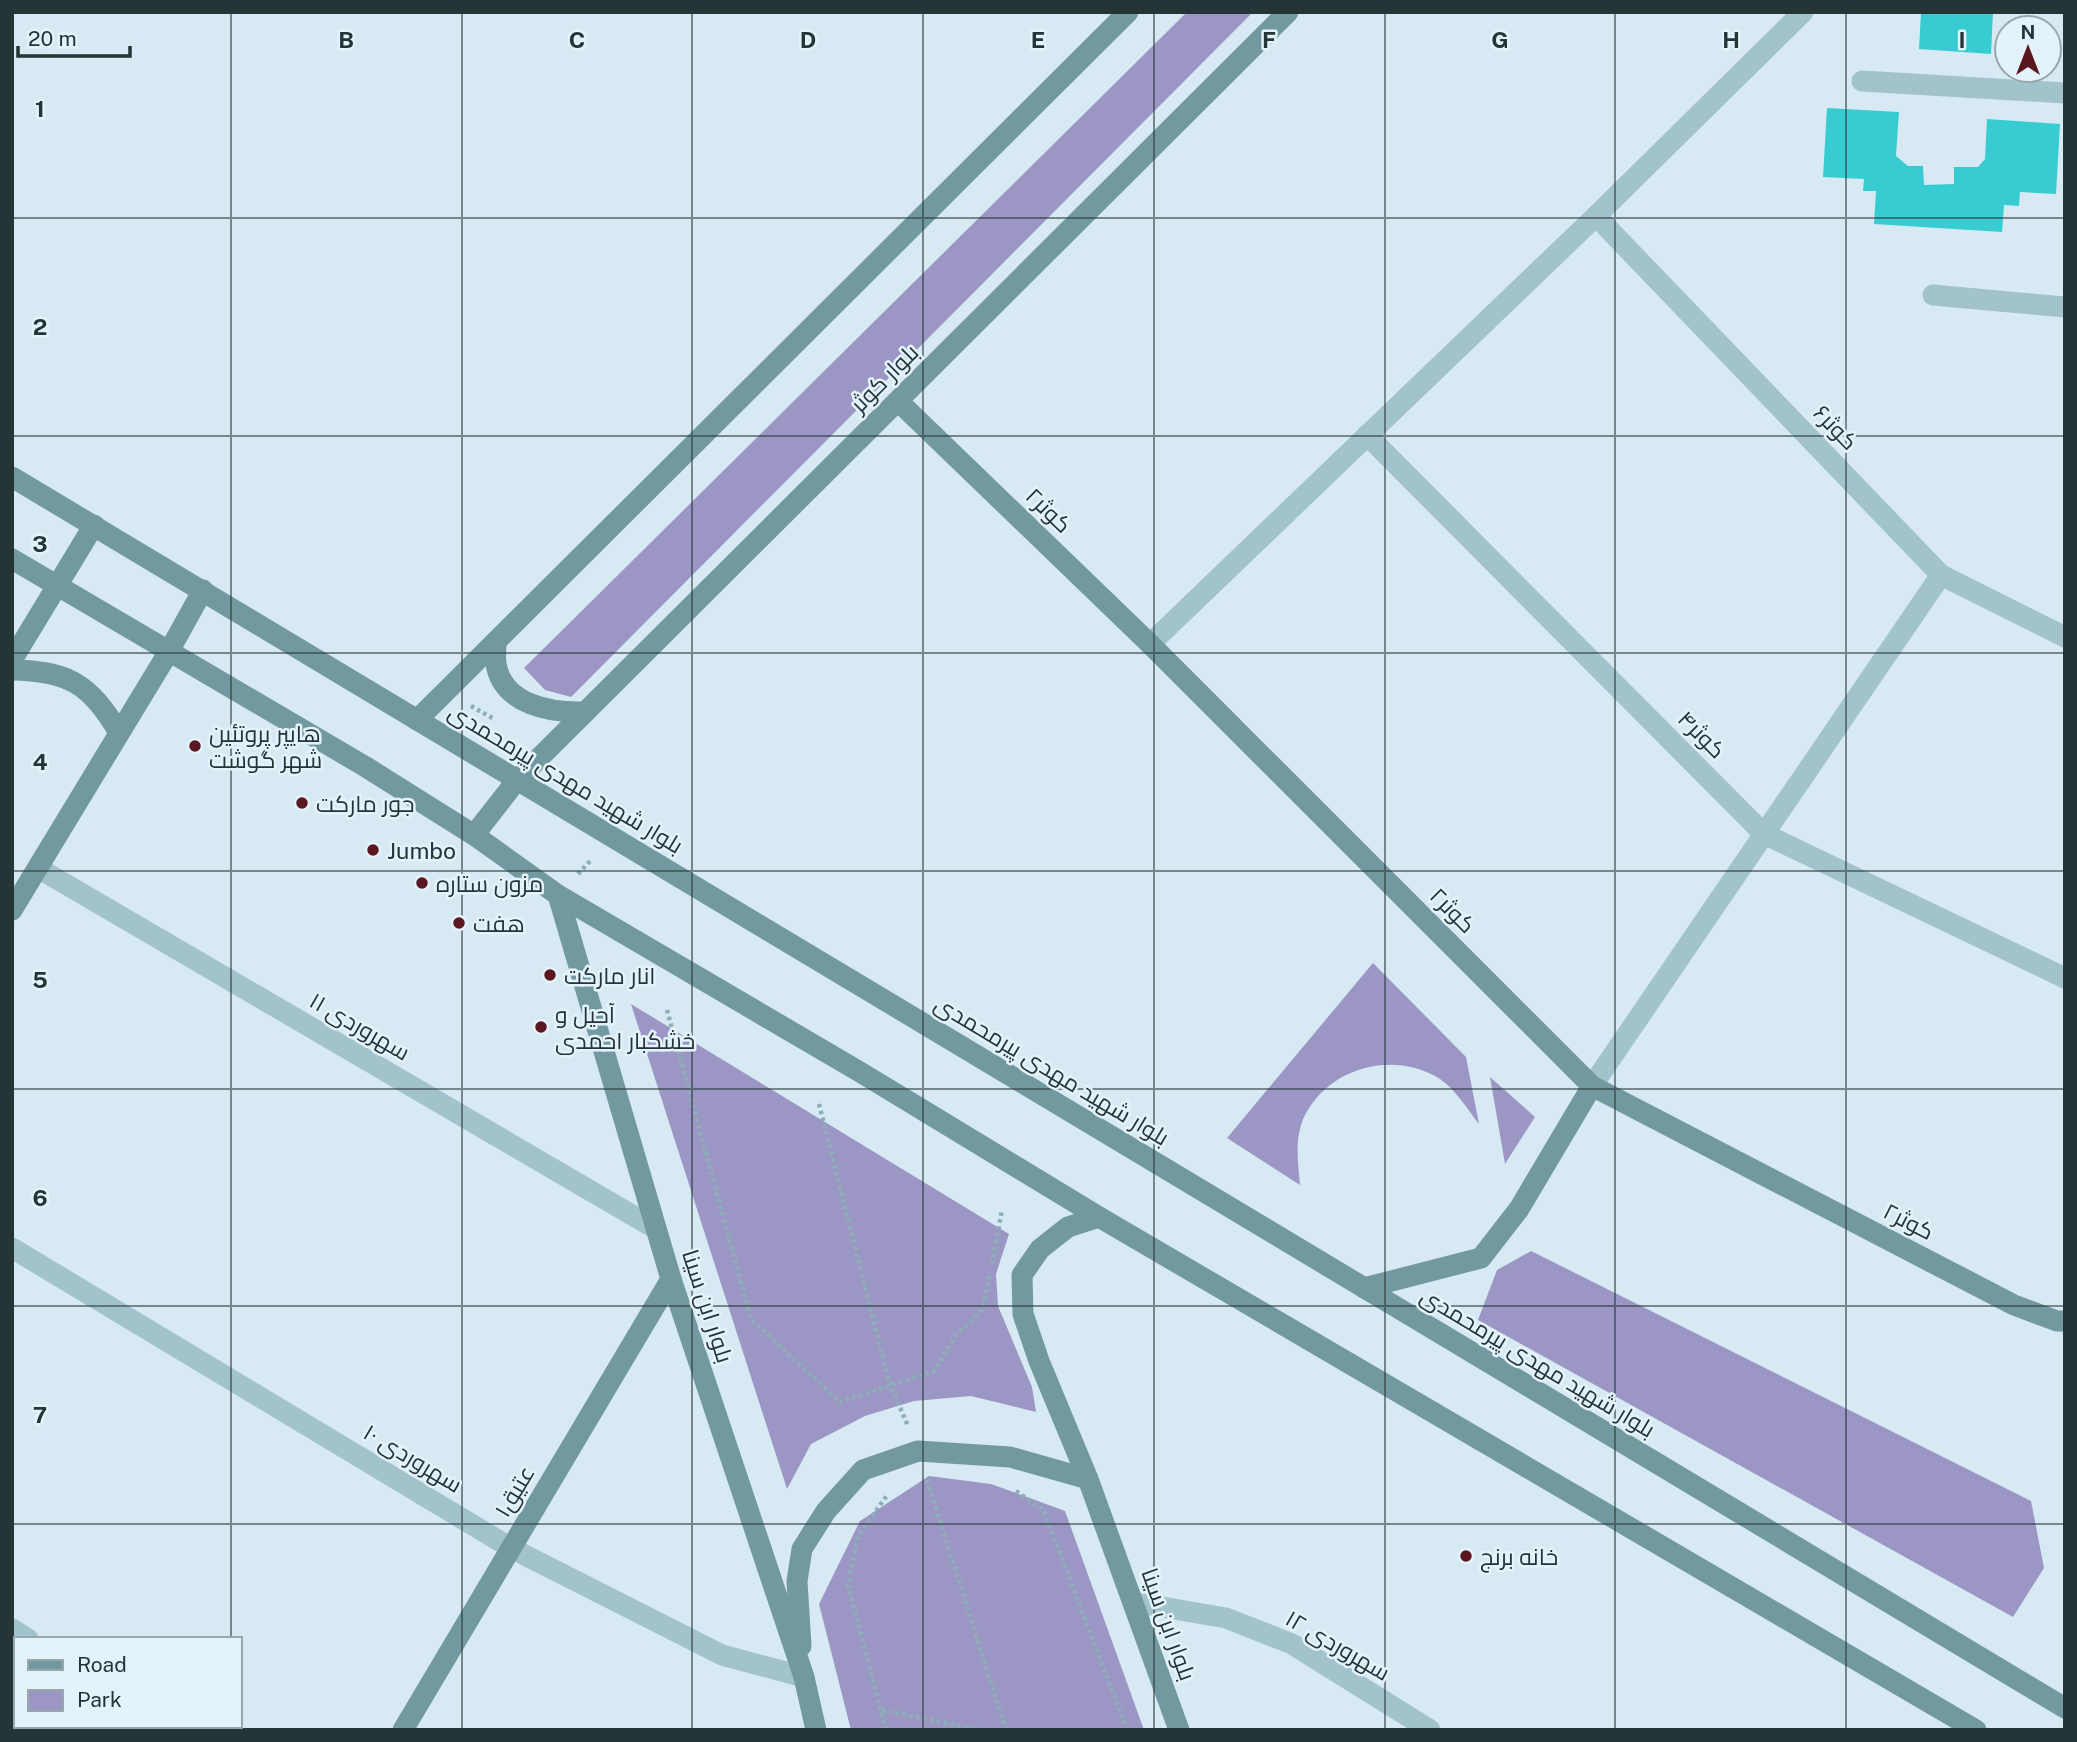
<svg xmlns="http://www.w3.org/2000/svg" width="2077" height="1742" viewBox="0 0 2077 1742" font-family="'Public Sans',Cairo,sans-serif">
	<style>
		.green { fill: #9c96c4 }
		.building { fill: #37ccd2 }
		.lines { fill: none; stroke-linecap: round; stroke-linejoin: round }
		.path { stroke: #8caeb8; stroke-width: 4.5; stroke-dasharray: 3.5 3.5; stroke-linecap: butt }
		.street { stroke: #a2c2cc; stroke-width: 21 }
		.secondary { stroke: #7399a0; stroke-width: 21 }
		.grid { fill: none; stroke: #253436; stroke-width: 2; stroke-opacity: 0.55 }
		.poi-dot { fill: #5b1720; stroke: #e4f3fb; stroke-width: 2.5 }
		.labels { text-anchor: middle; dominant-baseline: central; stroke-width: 5; stroke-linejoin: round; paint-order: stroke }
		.street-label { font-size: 23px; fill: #253436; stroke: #e4f3fb }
		.poi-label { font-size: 23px; fill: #253436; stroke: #e4f3fb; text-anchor: start }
		.grid-label { font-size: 23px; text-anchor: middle; font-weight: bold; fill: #253436; stroke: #e4f3fb; stroke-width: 5; stroke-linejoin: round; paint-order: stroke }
	</style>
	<rect width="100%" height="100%" fill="#d7eaf3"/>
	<g class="green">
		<path d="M1187,12H1253L571,697L545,690L524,668Z"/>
		<path d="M1373,963L1466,1057L1479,1124C1468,1110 1455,1089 1440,1079C1394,1050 1330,1067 1305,1115C1294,1137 1298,1162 1300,1185L1227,1138Z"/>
		<path d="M631,1004L1009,1234L996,1274L998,1306L1032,1387L1036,1412L971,1396L914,1401L865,1416L811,1444L787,1489Z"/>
		<path d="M1490,1077L1535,1117L1505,1164Z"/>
		<path d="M1531,1251L2031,1501L2044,1568L2013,1617L1478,1320L1497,1270Z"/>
		<path d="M929,1476L991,1484L1065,1511L1144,1730H851L819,1604L860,1521Z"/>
	</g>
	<g class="building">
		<path d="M1921,12H1993L1991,54L1919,49Z"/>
		<path d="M1827,108L1899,112L1896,156L1908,166H1923L1924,185L1954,184V167H1978L1985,159L1987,119L2060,124L2056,194L2020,192L2019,206L2004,205L2002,232L1874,224L1876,191H1863L1864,179L1823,177Z"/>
	</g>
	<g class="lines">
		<g class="path">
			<path d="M471,706L494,719"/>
			<path d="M578,874L591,860"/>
			<path d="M667,1010L751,1319L840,1402L934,1371L956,1335L983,1309L990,1273"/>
			<path d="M819,1104L889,1382L908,1426"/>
			<path d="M992,1264L1002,1210"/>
			<path d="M927,1480L1006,1730"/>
			<path d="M1016,1491L1044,1511L1127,1730"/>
			<path d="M882,1710L980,1730"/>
			<path d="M886,1730L848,1585L858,1536L888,1494"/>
		</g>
		<g class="street">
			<path d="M1862,81L2065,93"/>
			<path d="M1596,216L1941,575L2065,637"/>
			<path d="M1933,295L2065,307"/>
			<path d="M1367,435L1764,834L2065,978"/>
			<path d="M1150,644L1596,216L1803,12"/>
			<path d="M38,868L656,1229"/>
			<path d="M1592,1086L1941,575"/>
			<path d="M12,1248L511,1548L722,1655L804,1677"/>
			<path d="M1133,1602L1226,1618L1292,1644L1430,1730"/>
			<path d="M12,1629L28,1639"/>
			<path d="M174,1726L180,1730"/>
		</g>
		<g class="secondary">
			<path d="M898,401L1150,644L1592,1086L2014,1305L2057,1321H2065"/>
			<path d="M12,477L2065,1708"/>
			<path d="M12,559L366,767L474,835L558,895L860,1072L1099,1217L1976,1730"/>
			<path d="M496,642C496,649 495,657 496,664C503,705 551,713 585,712"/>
			<path d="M12,660L94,525"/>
			<path d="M12,670C68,671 91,684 119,733"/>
			<path d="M417,720L1128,12"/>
			<path d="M474,835L517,780L1288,12"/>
			<path d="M558,895L671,1279L804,1677L816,1730"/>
			<path d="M12,910L168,653L203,590"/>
			<path d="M1099,1217L1068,1227L1040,1249L1022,1275L1023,1314L1039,1361L1088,1479L1179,1730"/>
			<path d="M1364,1288L1481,1258L1519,1209L1592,1086"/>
			<path d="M801,1646L797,1581L802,1549L826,1511L863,1470L918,1451L1010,1457L1088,1479"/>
			<path d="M403,1730L671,1279"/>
		</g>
	</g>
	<path class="grid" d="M231,12V1639M462,12V1730M692,12V1730M923,12V1730M1154,12V1730M1385,12V1730M1615,12V1730M1846,12V1730M12,218H2065M12,436H2065M12,653H2065M12,871H2065M12,1089H2065M12,1306H2065M12,1524H2065M231,1726V1730"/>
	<g class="poi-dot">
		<circle cx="195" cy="746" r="7"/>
		<circle cx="302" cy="803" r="7"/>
		<circle cx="373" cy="850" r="7"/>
		<circle cx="422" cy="883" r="7"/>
		<circle cx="459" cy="923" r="7"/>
		<circle cx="550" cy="975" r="7"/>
		<circle cx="541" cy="1027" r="7"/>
		<circle cx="1466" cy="1556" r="7"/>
	</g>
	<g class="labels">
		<g class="street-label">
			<text transform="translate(884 378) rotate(-45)">بلوار کوثر</text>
			<text transform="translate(1836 427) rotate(46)">کوثر۶</text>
			<text transform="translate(1049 510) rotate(44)">کوثر۲</text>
			<text transform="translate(1702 734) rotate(45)">کوثر۴</text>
			<text transform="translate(566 778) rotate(31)">بلوار شهید مهدی پیرمحمدی</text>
			<text transform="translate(1453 910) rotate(45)">کوثر۲</text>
			<text transform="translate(360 1026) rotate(30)">سهروردی ١١</text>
			<text transform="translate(1052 1070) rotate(31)">بلوار شهید مهدی پیرمحمدی</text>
			<text transform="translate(1909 1221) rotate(27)">کوثر۲</text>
			<text transform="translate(708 1306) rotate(72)">بلوار ابن سینا</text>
			<text transform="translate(1538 1362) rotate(31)">بلوار شهید مهدی پیرمحمدی</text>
			<text transform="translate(413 1458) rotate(31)">سهروردی ۱۰</text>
			<text transform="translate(514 1491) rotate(-59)">عتیق۱</text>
			<text transform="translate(1169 1624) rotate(70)">بلوار ابن سینا</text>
			<text transform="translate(1338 1645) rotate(30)">سهروردی ۱۲</text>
		</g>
		<g class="poi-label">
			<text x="209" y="733">هایپر پروتئین<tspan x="209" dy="26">شهر گوشت</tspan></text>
			<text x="316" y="803">جور مارکت</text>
			<text x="387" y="850">Jumbo</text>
			<text x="436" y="883">مزون ستاره</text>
			<text x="473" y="923">هفت</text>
			<text x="564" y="975">انار مارکت</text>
			<text x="555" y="1014">آحیل و<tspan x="555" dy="26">خشکبار احمدی</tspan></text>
			<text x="1480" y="1556">خانه برنج</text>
		</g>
	</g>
	<g class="grid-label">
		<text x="346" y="48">B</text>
		<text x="577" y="48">C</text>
		<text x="808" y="48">D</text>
		<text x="1038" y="48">E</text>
		<text x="1269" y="48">F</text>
		<text x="1500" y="48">G</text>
		<text x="1731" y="48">H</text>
		<text x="1962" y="48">I</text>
		<text x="40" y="117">1</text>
		<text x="40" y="335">2</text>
		<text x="40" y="552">3</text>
		<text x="40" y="770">4</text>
		<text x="40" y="988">5</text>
		<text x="40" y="1206">6</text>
		<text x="40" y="1423">7</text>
	</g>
	<rect width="2077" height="1742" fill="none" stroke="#253436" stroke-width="28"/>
	<rect x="14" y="1637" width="228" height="91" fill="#e4f3fb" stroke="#98a7ac" stroke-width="2"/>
	<rect x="28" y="1660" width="35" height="10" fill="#7399a0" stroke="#98a7ac" stroke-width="2"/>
	<text x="77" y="1672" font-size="21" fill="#253436">Road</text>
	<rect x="28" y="1690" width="35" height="21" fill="#9c96c4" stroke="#98a7ac" stroke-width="2"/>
	<text x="77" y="1707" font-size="21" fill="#253436">Park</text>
	<g transform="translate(2028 49)"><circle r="33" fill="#e4f3fb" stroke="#98a7ac" stroke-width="2"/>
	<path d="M0-5L12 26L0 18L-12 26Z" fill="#5b1720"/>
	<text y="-10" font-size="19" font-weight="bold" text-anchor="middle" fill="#253436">N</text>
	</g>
	<path d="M18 46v10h112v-10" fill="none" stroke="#253436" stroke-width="3.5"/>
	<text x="28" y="46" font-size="21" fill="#253436" stroke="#e4f3fb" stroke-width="5" paint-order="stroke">20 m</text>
</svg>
